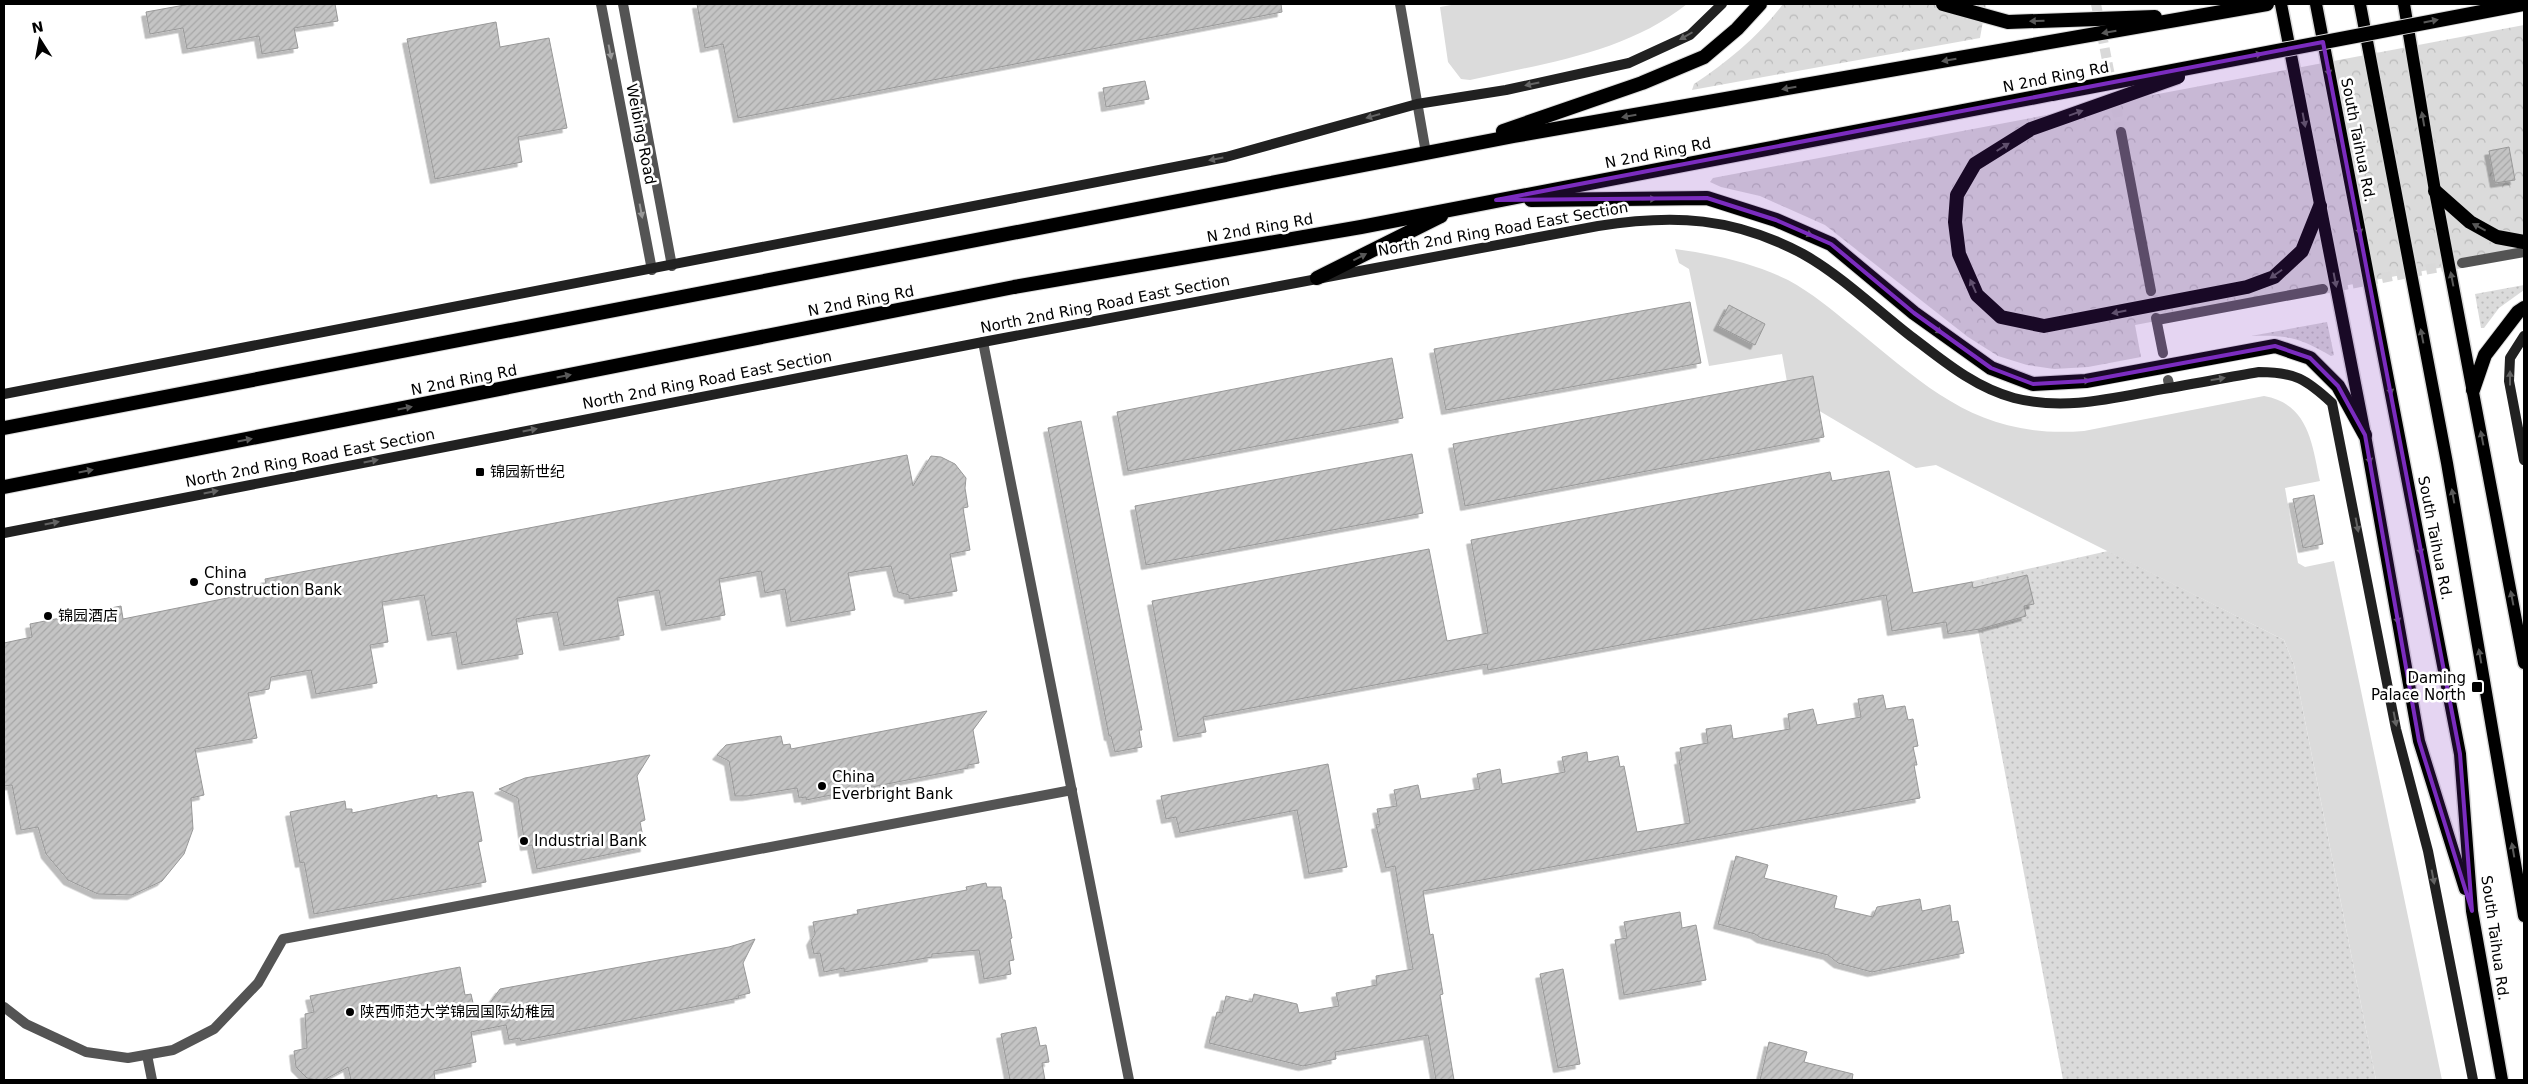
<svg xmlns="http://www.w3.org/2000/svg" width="2528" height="1084" viewBox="0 0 2528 1084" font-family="'DejaVu Sans','Noto Sans SC',sans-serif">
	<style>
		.grass { fill: url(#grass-dots) }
		.forest { fill: url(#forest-crowns) }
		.park { fill: #dbdbdb }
		.building { fill: url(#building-hatch); stroke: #989898; filter: url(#shadow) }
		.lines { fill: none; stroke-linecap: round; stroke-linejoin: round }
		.minor-tunnel { stroke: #d9d9d9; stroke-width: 10; stroke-dasharray: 10 5; stroke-linecap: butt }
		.primary-casing { stroke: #dbdbdb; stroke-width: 15 }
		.trunk-casing { stroke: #dbdbdb; stroke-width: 16 }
		.minor { stroke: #545454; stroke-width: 10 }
		.tertiary { stroke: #545454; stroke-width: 10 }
		.secondary { stroke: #212121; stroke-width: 10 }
		.primary { stroke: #000; stroke-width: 12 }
		.trunk { stroke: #000; stroke-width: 14 }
		.trunk-bridge-casing { stroke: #dbdbdb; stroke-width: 16; stroke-linecap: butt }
		.trunk-bridge { stroke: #000; stroke-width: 14 }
		.oneway { fill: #595959 }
		.oneway2 { fill: #646464 }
		.oneway3 { fill: #989898 }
		.marked { fill: #7b2cbf; fill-opacity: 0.2; stroke: #7b2cbf; stroke-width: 4; stroke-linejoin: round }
		.poi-dot { fill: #000; stroke: #fff; stroke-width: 2 }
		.labels { text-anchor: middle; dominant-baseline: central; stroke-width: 5; stroke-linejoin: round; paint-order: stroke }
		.street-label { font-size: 15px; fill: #000; stroke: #fff }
		.poi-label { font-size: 15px; fill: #000; stroke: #fff; text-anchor: start }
	</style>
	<defs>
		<pattern id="grass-dots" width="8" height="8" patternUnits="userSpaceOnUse" patternTransform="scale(1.25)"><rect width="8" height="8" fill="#dbdbdb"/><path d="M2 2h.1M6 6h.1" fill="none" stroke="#bababa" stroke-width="1.8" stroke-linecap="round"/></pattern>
		<pattern id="forest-crowns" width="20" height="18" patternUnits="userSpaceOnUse" patternTransform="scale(1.25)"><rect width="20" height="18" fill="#dbdbdb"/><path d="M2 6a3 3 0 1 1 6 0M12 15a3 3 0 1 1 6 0" fill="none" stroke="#bababa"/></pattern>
		<pattern id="building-hatch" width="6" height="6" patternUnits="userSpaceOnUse" patternTransform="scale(1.25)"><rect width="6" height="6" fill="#c4c4c4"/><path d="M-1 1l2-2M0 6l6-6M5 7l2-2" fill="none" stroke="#a7a7a7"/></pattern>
		<filter id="shadow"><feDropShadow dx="-4.5" dy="4.5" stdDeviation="0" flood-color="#0004"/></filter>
	</defs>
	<rect width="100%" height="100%" fill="#fff"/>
	<g class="grass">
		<path d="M2524,285V290L2499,308L2484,328H2481L2475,294Z"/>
		<path d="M2327,322L2334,355L2331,356C2299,337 2288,335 2251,336Z"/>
		<path d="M2108,551L2284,640L2294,665L2376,1080H2063L1969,582Z"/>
	</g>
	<g class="forest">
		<path d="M1783,4H1986L1980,38L1692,90L1694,84C1727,62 1760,35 1783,4Z"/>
		<path d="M2524,25V252L2135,325L2141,357L2088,367L2054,369L2027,365L1998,356L1968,337L1825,225L1760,196L1721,187L1710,182L1713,178Z"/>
	</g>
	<g class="park">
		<path d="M1457,4H1687C1625,53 1546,63 1470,80L1461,79L1448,62L1440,7Z"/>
		<path d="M1675,249C1713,254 1753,263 1788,280C1812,293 1832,310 1853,327C1929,389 1979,439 2084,431L2264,396C2309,404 2312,444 2320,481L2285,488L2298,563L2305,567L2334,561L2442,1080H2376L2294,665L2284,640L1936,465L1916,468L1789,393L1782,354L1709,366L1689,269L1679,263Z"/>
	</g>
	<g class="building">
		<path d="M190,4H335L338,21L294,28L298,48L262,54L259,36L187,49L183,28L150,34L146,12Z"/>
		<path d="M697,4H1281L1282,12L738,118L723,44L705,48Z"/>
		<path d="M496,22L500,47L549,38L567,128L518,137L522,162L435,179L407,39Z"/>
		<path d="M1145,81L1149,99L1106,107L1103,88Z"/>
		<path d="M2509,147L2515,180L2495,183L2489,151Z"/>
		<path d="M1690,302L1701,363L1446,410L1434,349Z"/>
		<path d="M1729,305L1765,324L1755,345L1718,326Z"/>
		<path d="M1392,358L1403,418L1128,471L1117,412Z"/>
		<path d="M1813,376L1824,437L1465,506L1453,444Z"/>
		<path d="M1081,421L1142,730H1139L1142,747L1115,752L1111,736H1109L1048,428Z"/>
		<path d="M1412,454L1423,513L1146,565L1135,506Z"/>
		<path d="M907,455L913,486L931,456L941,457L955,464L966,478L965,488L968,507L963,508L970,550L950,554L957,591L909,599V595L898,592L891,566L864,570L848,573L855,610L791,622L785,589L765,593L761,571L719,579L725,615L666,626L659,590L617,598L624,635L564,646L557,612L536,615L516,619L523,654L462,665L456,632L432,636L424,595L382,602L388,642L370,645L377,683L316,694L311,670L271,677L269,689L248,693L257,738L195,749L204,795L191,798L193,829L184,854L162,881L132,895L98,894L68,880L46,854L38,827L21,830L12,785L4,786V643L32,637L30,624L121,606L123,619L267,590L265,579Z"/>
		<path d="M1889,471L1913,593L1972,582L1973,588L2027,575L2034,604L2024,606L2026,616L1980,629L1948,634L1946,622L1892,631L1886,595L1488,670L1487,664L1203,717L1206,732L1178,737L1152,601L1429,549L1447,641L1488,633L1471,540L1830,472L1832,481Z"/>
		<path d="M2314,495L2323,544L2303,548L2293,499Z"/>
		<path d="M1883,695L1886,709L1905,706L1908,720L1913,719L1918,746L1913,747L1917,765H1914L1920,798L1423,891L1430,935L1433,934L1443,994L1440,995L1454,1080H1436L1428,1035L1335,1052L1336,1059L1303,1066L1209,1043L1217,1012L1222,1013L1226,996L1252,1002L1254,994L1297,1004L1299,1013L1339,1006L1336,993L1377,985L1376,976L1413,969L1395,866L1386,868L1376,825L1380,824L1377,809L1397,806L1394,790L1418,785L1421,799L1480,789L1477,774L1500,769L1502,784L1565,772L1562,757L1587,752L1588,762L1618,756L1620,767L1624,766L1637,832L1690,823L1679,760H1682L1680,748L1708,743L1706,729L1731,725L1733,739L1790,729L1788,714L1813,709L1817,725L1861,717L1858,699Z"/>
		<path d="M987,711L973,730L979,763L968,765V768L806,800V797L799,798L797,788L747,796H735L729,761L717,755L726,745L781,736L783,745L790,744L791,749Z"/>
		<path d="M650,755L637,776L645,820L640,822L645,847L537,869L532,845L525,846L518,798L499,789L525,778Z"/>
		<path d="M1328,764L1347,867L1309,874L1297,810L1180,833L1176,817L1166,819L1161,796Z"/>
		<path d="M467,792H473L482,841L478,842L486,882L314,914L304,862L300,863L290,812L345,801L346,809H352V813L437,795V798Z"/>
		<path d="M1736,856L1768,865L1764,878L1837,896L1834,908L1873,917L1877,907L1920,899L1922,911L1950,905L1952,922L1958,921L1964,953L1872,972L1838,963L1828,955L1761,938L1755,934L1718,924Z"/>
		<path d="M986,883L987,887H1001L1003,900H1005L1012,938L1010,939L1014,960L1009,961L1011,974L984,979L979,950L932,954V957L844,972V968L824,972L820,953L814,954L811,941L815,934L813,922L858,914L857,910L967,890L966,887Z"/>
		<path d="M1680,912L1682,928L1696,925L1706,980L1624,995L1615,940L1627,938L1624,922Z"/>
		<path d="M755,939L743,963L750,993L738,996L739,998L521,1041L520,1038L509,1040L506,1025L471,1032L476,1062L434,1071L435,1080H351L348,1067L324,1080H316L307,1078L296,1067L294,1051L307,1048L305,1014L314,1012L310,996L460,967L465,995L471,994L477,1021L500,989L729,947Z"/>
		<path d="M1563,969L1580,1064L1558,1068L1540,974Z"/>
		<path d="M1036,1027L1040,1046L1046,1045L1049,1062L1042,1063L1045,1080H1010L1001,1034Z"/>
		<path d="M1769,1042L1807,1052L1804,1062L1853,1074L1852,1080H1760Z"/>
	</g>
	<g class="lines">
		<g class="minor-tunnel">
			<path d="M2096,4L2121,132"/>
			<path d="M2323,289L2462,263"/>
		</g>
		<defs>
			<g id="primary">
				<path d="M2281,4L2365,435L2419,741L2465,889"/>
				<path d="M2316,4L2460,754L2472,911L2502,1080"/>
				<path d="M2360,4L2447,463L2524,916"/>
				<path d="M2404,4L2435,191L2524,663"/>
			</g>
			<g id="trunk">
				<path d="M1943,4L2008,22L2155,17"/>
				<path d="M2031,129L1975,164L1957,195L1955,222L1959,254L1977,295L2001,317L2044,326L2247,287L2274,277L2302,251L2320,206"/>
				<path d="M1503,131L1642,83L1704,57L1737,29L1760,4"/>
				<path d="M2435,191L2470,222L2497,237L2524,242"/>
				<path d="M1531,200L1707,198L1776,220L1831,244L1914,313L1991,368L2033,384L2086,381L2275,346L2310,358L2338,386L2365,435"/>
				<path d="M1317,278L1441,216"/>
				<path d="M2473,390L2485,355L2518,312L2524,308"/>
				<path d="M4,428L1514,136L2267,4"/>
				<path d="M4,487L1014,287L1361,227L2052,94"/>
			</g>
		</defs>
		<use href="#primary" class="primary-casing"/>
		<use href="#trunk" class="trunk-casing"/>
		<g class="minor">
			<path d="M2121,132L2151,291"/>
			<path d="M2462,263L2524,252"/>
			<path d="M2156,318L2163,353"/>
			<path d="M2157,320L2323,289"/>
			<path d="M2168,380L2170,388"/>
			<path d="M4,1007L26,1024L86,1052L128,1058L173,1050L214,1029L258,983L283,939L1072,790"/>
			<path d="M147,1055L152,1080"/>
		</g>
		<g class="tertiary">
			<path d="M601,4L652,270"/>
			<path d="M623,4L672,266"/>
			<path d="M1400,4L1426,153"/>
			<path d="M983,342L1129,1080"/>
		</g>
		<g class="secondary">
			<path d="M2524,336L2510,358L2509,381L2524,460"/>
			<path d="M4,394L1226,157L1417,104L1506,90L1629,63L1690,35L1722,4"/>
			<path d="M4,533L983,342L1598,226C1674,214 1734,217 1803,254C1839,274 1875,308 1908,334C1941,359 1973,387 2014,398C2061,410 2105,400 2152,391C2188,385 2224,378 2259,372C2295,372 2306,379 2332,403L2396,729L2428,851L2473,1080"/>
		</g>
		<use href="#primary" class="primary"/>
		<use href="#trunk" class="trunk"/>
		<defs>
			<g id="trunk-bridge">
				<path d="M2052,94L2523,4"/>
				<path d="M2031,129L2178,77"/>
			</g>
		</defs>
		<use href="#trunk-bridge" class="trunk-bridge-casing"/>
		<use href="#trunk-bridge" class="trunk-bridge"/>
	</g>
	<defs><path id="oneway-solid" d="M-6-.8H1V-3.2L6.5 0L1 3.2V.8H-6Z" transform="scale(1.25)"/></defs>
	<g class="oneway">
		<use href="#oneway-solid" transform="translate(2037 21) rotate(178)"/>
		<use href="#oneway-solid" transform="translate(2431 21) rotate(-11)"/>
		<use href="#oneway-solid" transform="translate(2109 32) rotate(170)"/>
		<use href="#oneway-solid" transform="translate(2255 55) rotate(-11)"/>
		<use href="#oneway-solid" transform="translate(1949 60) rotate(170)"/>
		<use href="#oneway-solid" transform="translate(2328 69) rotate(79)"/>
		<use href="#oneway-solid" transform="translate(1789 88) rotate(170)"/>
		<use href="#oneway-solid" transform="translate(2076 113) rotate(-20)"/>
		<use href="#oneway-solid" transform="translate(1629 116) rotate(170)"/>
		<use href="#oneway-solid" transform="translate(2423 119) rotate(-100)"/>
		<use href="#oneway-solid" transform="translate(2304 120) rotate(79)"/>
		<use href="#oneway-solid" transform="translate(2003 147) rotate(-32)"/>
		<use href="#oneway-solid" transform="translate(1649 199) rotate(-1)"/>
		<use href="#oneway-solid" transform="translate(2479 227) rotate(-152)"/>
		<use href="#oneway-solid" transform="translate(2359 228) rotate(79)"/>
		<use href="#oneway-solid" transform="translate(1806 233) rotate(24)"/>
		<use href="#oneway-solid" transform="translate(1360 257) rotate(-27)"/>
		<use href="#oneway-solid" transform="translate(2276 274) rotate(145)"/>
		<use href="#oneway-solid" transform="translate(2452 279) rotate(-101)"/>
		<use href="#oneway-solid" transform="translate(2335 280) rotate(79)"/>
		<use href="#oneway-solid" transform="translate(1973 286) rotate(-114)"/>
		<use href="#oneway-solid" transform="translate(2119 312) rotate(169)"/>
		<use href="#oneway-solid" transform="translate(1936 329) rotate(36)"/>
		<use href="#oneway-solid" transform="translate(2422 336) rotate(-101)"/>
		<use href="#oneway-solid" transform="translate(564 376) rotate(-11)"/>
		<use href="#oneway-solid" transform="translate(2083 381) rotate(-6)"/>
		<use href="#oneway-solid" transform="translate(2390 388) rotate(79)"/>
		<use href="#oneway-solid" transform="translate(405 408) rotate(-11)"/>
		<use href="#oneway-solid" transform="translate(2482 438) rotate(-101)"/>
		<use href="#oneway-solid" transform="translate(245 440) rotate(-11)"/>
		<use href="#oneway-solid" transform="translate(2369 457) rotate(80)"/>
		<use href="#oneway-solid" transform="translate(86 471) rotate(-11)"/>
		<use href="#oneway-solid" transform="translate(2453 496) rotate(-100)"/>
		<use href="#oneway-solid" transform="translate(2420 548) rotate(79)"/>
		<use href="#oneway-solid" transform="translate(2512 598) rotate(-101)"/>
		<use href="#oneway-solid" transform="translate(2397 617) rotate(80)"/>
		<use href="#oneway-solid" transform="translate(2480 656) rotate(-100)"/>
		<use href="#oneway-solid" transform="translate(2513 850) rotate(-100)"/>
	</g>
	<g class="oneway2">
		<use href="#oneway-solid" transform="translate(1686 36) rotate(150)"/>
		<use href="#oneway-solid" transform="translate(1532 84) rotate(168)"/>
		<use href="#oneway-solid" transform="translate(1373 116) rotate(164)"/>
		<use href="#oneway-solid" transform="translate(1216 159) rotate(169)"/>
		<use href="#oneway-solid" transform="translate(2510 378) rotate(-90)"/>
		<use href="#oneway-solid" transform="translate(2218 379) rotate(-10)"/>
		<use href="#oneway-solid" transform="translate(530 430) rotate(-11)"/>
		<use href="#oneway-solid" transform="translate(371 461) rotate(-11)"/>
		<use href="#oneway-solid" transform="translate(211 492) rotate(-11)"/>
		<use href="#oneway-solid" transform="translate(52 523) rotate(-11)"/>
		<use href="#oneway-solid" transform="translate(2357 525) rotate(79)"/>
		<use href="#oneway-solid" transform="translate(2395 719) rotate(79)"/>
		<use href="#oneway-solid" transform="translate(2433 877) rotate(79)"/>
	</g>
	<g class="oneway3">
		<use href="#oneway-solid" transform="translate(610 52) rotate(79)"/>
		<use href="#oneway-solid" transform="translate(641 211) rotate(79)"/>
	</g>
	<path class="marked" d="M2323,42L2460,754L2472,911L2419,741L2365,435L2338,386L2310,358L2275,346L2086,381L2033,384L1991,368L1914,313L1831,244L1776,220L1707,198L1496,200Z"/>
	<g class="poi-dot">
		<rect x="475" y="467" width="10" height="10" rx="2.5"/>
		<circle cx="194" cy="582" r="5"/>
		<circle cx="48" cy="616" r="5"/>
		<rect x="2471" y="681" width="12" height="12" rx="2.5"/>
		<circle cx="822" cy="786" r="5"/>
		<circle cx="524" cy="841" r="5"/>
		<circle cx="350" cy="1012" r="5"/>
	</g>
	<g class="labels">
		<g class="street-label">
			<text transform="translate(2056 77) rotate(-11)">N 2nd Ring Rd</text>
			<text transform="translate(641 134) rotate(79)">Weibing Road</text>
			<text transform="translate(2358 140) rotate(79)">South Taihua Rd.</text>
			<text transform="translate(1658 153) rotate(-11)">N 2nd Ring Rd</text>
			<text transform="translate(1260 228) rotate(-10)">N 2nd Ring Rd</text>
			<text transform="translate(1503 229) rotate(-10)">North 2nd Ring Road East Section</text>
			<text transform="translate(861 301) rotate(-11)">N 2nd Ring Rd</text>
			<text transform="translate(1105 304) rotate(-11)">North 2nd Ring Road East Section</text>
			<text transform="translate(464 380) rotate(-11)">N 2nd Ring Rd</text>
			<text transform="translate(707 380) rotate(-11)">North 2nd Ring Road East Section</text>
			<text transform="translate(310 458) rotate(-11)">North 2nd Ring Road East Section</text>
			<text transform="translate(2435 538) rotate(79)">South Taihua Rd.</text>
			<text transform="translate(2495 938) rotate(82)">South Taihua Rd.</text>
		</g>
		<g class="poi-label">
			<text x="490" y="472">锦园新世纪</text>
			<text x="204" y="573">China<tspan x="204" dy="17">Construction Bank</tspan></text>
			<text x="58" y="616">锦园酒店</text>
			<text x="2466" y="678" text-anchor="end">Daming<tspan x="2466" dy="17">Palace North</tspan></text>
			<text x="832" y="777">China<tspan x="832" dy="17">Everbright Bank</tspan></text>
			<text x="534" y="841">Industrial Bank</text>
			<text x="360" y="1012">陕西师范大学锦园国际幼稚园</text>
		</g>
	</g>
	<rect width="2528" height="1084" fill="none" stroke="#000000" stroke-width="10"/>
	<g transform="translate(40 40) rotate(349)" stroke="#ffffff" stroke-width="4" paint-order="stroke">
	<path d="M0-4L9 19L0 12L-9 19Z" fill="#000000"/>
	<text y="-8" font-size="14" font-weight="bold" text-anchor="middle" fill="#000000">N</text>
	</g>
</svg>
